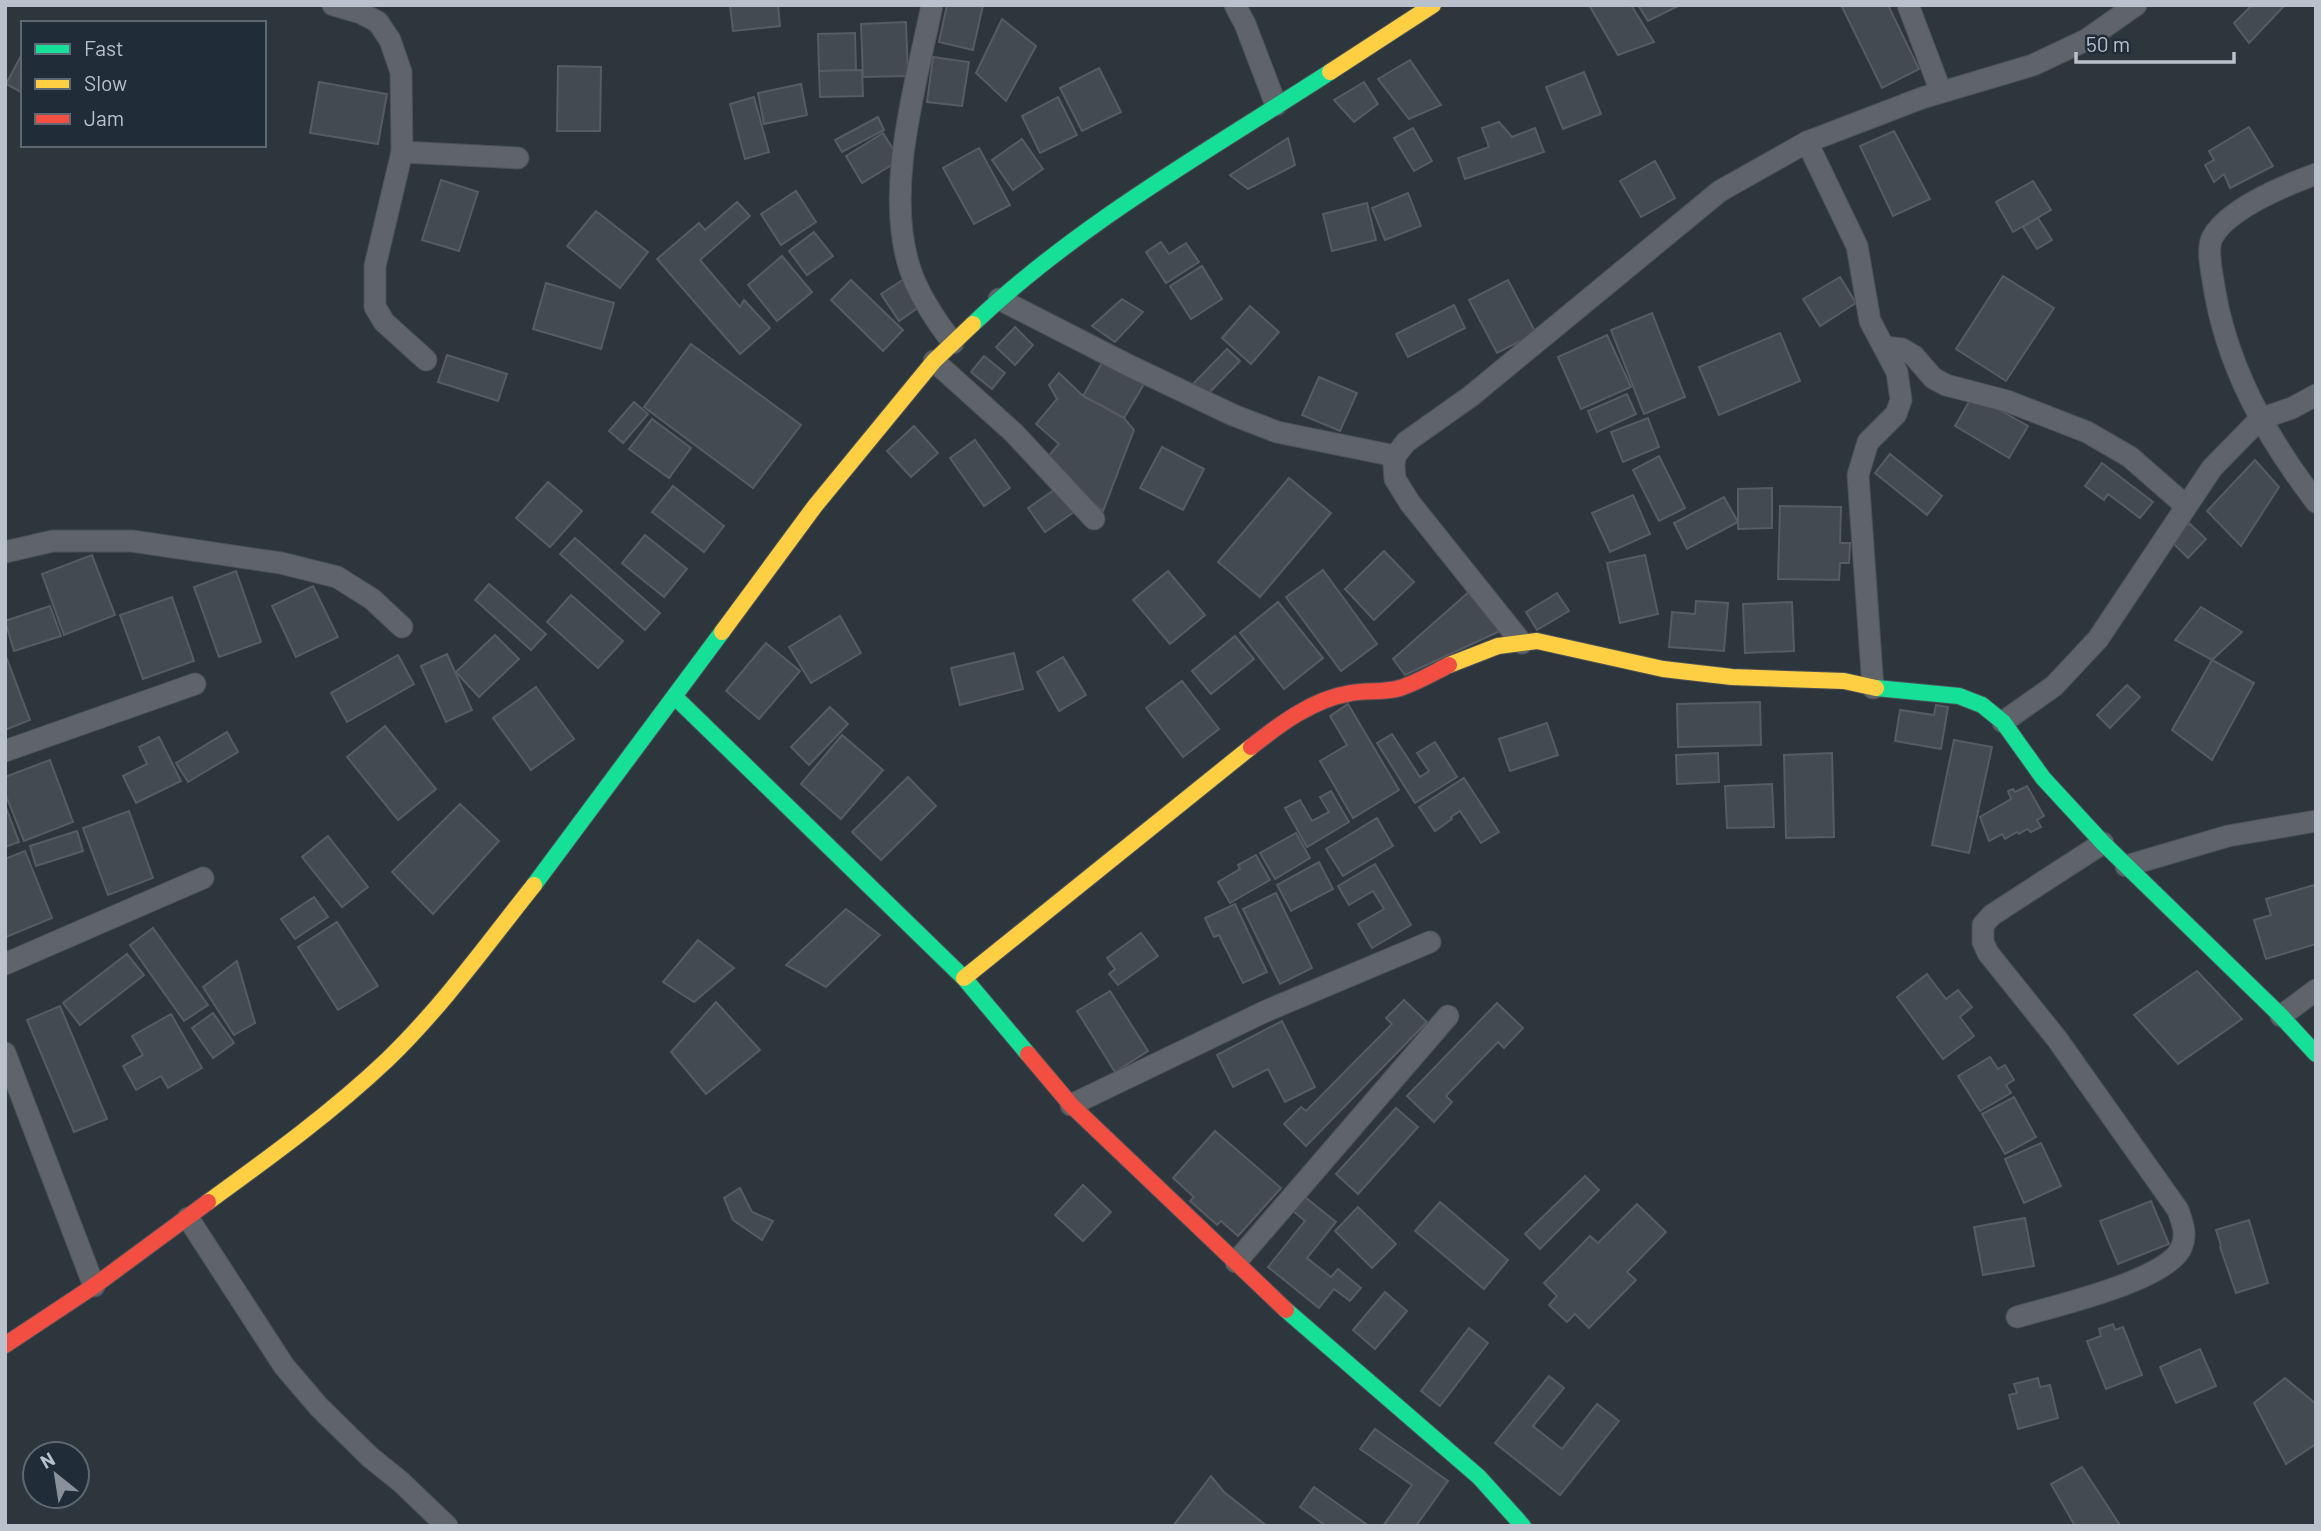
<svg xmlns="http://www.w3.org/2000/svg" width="2321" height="1531" viewBox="0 0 2321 1531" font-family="Barlow,sans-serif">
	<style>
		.building { fill: #444a51; stroke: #565c64; stroke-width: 2 }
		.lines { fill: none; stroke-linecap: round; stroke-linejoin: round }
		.street-casing { stroke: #4c5157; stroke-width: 23 }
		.fast-casing { stroke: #4c5157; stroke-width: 18 }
		.slow-casing { stroke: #4c5157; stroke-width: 18 }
		.jam-casing { stroke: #4c5157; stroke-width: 18 }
		.street { stroke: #5e646a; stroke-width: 21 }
		.fast { stroke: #16e098; stroke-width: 16 }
		.slow { stroke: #ffcf43; stroke-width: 16 }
		.jam { stroke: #f24e42; stroke-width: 16 }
	</style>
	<rect width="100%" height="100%" fill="#2d353d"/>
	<g class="building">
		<path d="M730,5H778L780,26L733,31Z"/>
		<path d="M947,5H983L973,50L939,42Z"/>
		<path d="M1589,5H1631L1654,42L1618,55Z"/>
		<path d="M1638,5H1680L1648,21Z"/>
		<path d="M1846,5H1888L1919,69L1882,88L1842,7Z"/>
		<path d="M2252,5H2285L2249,43L2234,23Z"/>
		<path d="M1002,19L1036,46L1006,101L976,73Z"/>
		<path d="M906,22L908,76L863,77L861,24Z"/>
		<path d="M855,33L856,70L819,71L818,34Z"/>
		<path d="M22,54L23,55V93L6,84Z"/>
		<path d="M933,57L969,62L962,106L927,102Z"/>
		<path d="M1410,60L1441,105L1409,119L1378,79Z"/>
		<path d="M558,66L601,67L600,131H557Z"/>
		<path d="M1099,68L1121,112L1082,131L1060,88Z"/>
		<path d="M862,70L863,96L820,97L819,71Z"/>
		<path d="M1584,72L1601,114L1563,129L1546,87Z"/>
		<path d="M319,82L387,94L378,144L310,133Z"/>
		<path d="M1364,82L1378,104L1354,122L1334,100Z"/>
		<path d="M801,84L807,115L764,124L758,93Z"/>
		<path d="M754,97L769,152L745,159L730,104Z"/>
		<path d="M1058,97L1077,135L1040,153L1022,116Z"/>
		<path d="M878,117L884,130L842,152L835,140Z"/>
		<path d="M1499,122L1512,137L1535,128L1544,152L1465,179L1458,158L1489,147L1482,128Z"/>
		<path d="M2249,127L2273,166L2230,188L2224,174L2214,182L2205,165L2214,160L2209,151Z"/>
		<path d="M1413,128L1432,161L1414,171L1394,138Z"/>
		<path d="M1894,131L1930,199L1893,216L1860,146Z"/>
		<path d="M883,133L900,160L862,183L846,156Z"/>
		<path d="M1288,138L1295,165L1248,189L1230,175Z"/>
		<path d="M1022,139L1043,169L1013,190L992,160Z"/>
		<path d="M979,148L1010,205L974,224L943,168Z"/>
		<path d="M1655,161L1675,198L1641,217L1620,181Z"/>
		<path d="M441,180L478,192L459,251L422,240Z"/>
		<path d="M2033,181L2051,210L2013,232L1996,202Z"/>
		<path d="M796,191L816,222L781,245L761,214Z"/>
		<path d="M1408,193L1421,226L1385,240L1372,208Z"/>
		<path d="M737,202L750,216L700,260L740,307L744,300L770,328L740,354L657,259L699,223L705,230Z"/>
		<path d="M1367,203L1376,240L1332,251L1323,214Z"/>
		<path d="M596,211L648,252L620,288L567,246Z"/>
		<path d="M2038,218L2052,240L2037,249L2023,227Z"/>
		<path d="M814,232L833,256L807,275L789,251Z"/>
		<path d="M1161,242L1169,254L1186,243L1199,262L1166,283L1146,252Z"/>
		<path d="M782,256L812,292L777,321L748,285Z"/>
		<path d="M1202,266L1222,299L1191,319L1170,286Z"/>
		<path d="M2003,276L2054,308L2006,381L1956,349Z"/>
		<path d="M1840,277L1856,303L1820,326L1803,299Z"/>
		<path d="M904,279L922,305L899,321L881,294Z"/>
		<path d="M851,280L903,330L883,351L831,300Z"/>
		<path d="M1508,280L1536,333L1497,353L1469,300Z"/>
		<path d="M546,283L614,303L601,349L533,329Z"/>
		<path d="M1122,299L1143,312L1115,342L1092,326Z"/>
		<path d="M1454,305L1465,328L1408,357L1396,334Z"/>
		<path d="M1250,306L1279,332L1251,364L1222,338Z"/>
		<path d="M1652,313L1685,397L1644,414L1611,330Z"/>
		<path d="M1015,327L1033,345L1015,365L996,347Z"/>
		<path d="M1780,333L1800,381L1719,415L1699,367Z"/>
		<path d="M1607,335L1631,387L1581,409L1558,357Z"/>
		<path d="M691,344L801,425L753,488L644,407Z"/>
		<path d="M1227,349L1240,361L1204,398L1191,386Z"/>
		<path d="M447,355L507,374L498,401L438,382Z"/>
		<path d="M984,356L1005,373L992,389L971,372Z"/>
		<path d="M1103,361L1144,384L1124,418L1083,396Z"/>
		<path d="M1059,373L1083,396L1124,418L1134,430L1103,511L1044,461L1059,444L1036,424L1057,399L1049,385Z"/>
		<path d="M1319,377L1357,393L1340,431L1302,415Z"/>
		<path d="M1627,394L1636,414L1597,432L1588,411Z"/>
		<path d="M1973,395L2028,426L2009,458L1955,426Z"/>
		<path d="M634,402L648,414L623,443L609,431Z"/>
		<path d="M1648,418L1659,447L1623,462L1611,432Z"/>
		<path d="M652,419L691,448L669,478L629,449Z"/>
		<path d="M914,426L938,453L911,477L887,451Z"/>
		<path d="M975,440L1010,488L984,506L950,458Z"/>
		<path d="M1162,447L1204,469L1183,510L1140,488Z"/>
		<path d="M1890,454L1942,496L1927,515L1875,473Z"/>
		<path d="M1659,456L1685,508L1659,521L1633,470Z"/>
		<path d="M2255,460L2279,487L2241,546L2207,511Z"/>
		<path d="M2102,463L2153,502L2140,518L2108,494L2104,500L2085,486Z"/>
		<path d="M1289,478L1331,513L1260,597L1218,562Z"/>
		<path d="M548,482L582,511L550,547L516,518Z"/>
		<path d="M673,486L724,526L704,552L652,512Z"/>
		<path d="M1057,488L1074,512L1045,532L1028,508Z"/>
		<path d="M1772,488V528L1738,529V489Z"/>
		<path d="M1633,495L1650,534L1610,552L1592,513Z"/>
		<path d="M1724,497L1738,522L1687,549L1674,523Z"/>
		<path d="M1780,506L1841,507L1840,543H1850L1849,563H1840L1839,580L1778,579Z"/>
		<path d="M2189,523L2206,539L2188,558L2171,541Z"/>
		<path d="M645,535L687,569L664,597L622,563Z"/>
		<path d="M575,538L660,613L645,630L560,554Z"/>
		<path d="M1384,551L1414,582L1374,620L1345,589Z"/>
		<path d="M92,555L115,615L64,635L42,574Z"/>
		<path d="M1645,555L1658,614L1620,623L1607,563Z"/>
		<path d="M1323,570L1377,644L1341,671L1286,597Z"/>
		<path d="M236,571L261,642L219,657L194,587Z"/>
		<path d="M1168,571L1205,615L1170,644L1133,600Z"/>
		<path d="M489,584L546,634L531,650L475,600Z"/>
		<path d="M313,586L338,637L296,657L272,606Z"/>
		<path d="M1471,590L1500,631L1405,675L1393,659Z"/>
		<path d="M1557,593L1569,611L1537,630L1526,612Z"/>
		<path d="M571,595L623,641L598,668L547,622Z"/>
		<path d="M172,597L194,661L143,679L120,615Z"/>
		<path d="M1696,601L1728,603L1724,651L1669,647L1672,612L1695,614Z"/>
		<path d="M1278,602L1323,658L1284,689L1240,633Z"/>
		<path d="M1792,602L1794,651L1745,653L1743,604Z"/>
		<path d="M50,606L61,636L14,651L5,621Z"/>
		<path d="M2201,607L2242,632L2212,660L2175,640Z"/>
		<path d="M840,616L861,653L811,683L789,647Z"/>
		<path d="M495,635L519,659L479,697L456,672Z"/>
		<path d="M1235,636L1254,659L1211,694L1192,671Z"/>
		<path d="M766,643L800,671L759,719L726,691Z"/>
		<path d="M1014,653L1023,689L960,705L951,668Z"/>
		<path d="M447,654L472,710L446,722L421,666Z"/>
		<path d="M398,655L414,684L347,722L331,693Z"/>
		<path d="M1063,657L1086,695L1059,711L1037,672Z"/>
		<path d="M7,659L30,720L5,730V660Z"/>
		<path d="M2212,660L2254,683L2212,760L2172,730Z"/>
		<path d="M1182,681L1219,729L1183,757L1146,708Z"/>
		<path d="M2127,685L2140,697L2110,728L2097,715Z"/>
		<path d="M536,687L574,739L531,770L493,718Z"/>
		<path d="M1760,702L1761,745L1678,747L1677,704Z"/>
		<path d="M1348,704L1399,790L1353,818L1320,761L1347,745L1330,716Z"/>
		<path d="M1936,705L1948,707L1941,749L1895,741L1900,710L1934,715Z"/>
		<path d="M830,707L848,724L809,765L791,747Z"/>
		<path d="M1547,723L1558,755L1510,771L1499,739Z"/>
		<path d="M385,726L436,789L398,820L347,757Z"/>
		<path d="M227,732L238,752L188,782L176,763Z"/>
		<path d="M1392,734L1420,777L1429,771L1417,753L1435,742L1457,777L1415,803L1377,743Z"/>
		<path d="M842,735L883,770L841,819L801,784Z"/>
		<path d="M159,737L181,781L136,803L123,776L147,764L139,747Z"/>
		<path d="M1954,740L1992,747L1969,853L1932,845Z"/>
		<path d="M1718,753L1719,782L1677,784L1676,755Z"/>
		<path d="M1832,753L1834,837L1786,838L1784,755Z"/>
		<path d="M50,760L73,822L24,841L5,793V777Z"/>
		<path d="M908,777L936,806L881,860L852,832Z"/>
		<path d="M1464,778L1499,832L1481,843L1460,811L1451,817L1452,819L1435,831L1419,807Z"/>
		<path d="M1772,784L1774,827L1727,828L1725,786Z"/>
		<path d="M2027,786L2044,816L2037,820L2041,827L2031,832L2027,829L2019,834L2017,832L2005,839L2002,834L1989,841L1980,817L2011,799L2008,791L2013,789L2015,792Z"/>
		<path d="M1331,791L1349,822L1307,847L1285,808L1300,800L1312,821L1329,812L1320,797Z"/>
		<path d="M460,804L499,841L433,914L392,872Z"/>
		<path d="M5,805L19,842L5,847Z"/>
		<path d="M129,811L153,878L108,895L83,828Z"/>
		<path d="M1377,818L1393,846L1343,876L1326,849Z"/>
		<path d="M77,831L83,851L36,866L30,846Z"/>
		<path d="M1296,833L1310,858L1275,879L1260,853Z"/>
		<path d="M328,836L368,887L342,907L302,857Z"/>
		<path d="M25,851L52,918L6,937L5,859Z"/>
		<path d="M1256,855L1270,880L1230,903L1218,882L1240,869L1238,865Z"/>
		<path d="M1319,862L1333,889L1291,911L1277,885Z"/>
		<path d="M1375,864L1411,925L1372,948L1358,924L1384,909L1373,891L1349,905L1338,886Z"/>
		<path d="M2314,885L2316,892V944L2266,959L2254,920L2271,915L2266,899Z"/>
		<path d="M1276,893L1312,968L1280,984L1243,909Z"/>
		<path d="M314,897L328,917L295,939L281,919Z"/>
		<path d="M1235,904L1267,972L1243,983L1219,935L1214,937L1205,918Z"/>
		<path d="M846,909L880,935L826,987L786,965Z"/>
		<path d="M337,922L378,986L338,1010L298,947Z"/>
		<path d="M153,928L208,1005L184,1021L130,945Z"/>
		<path d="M1141,933L1158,956L1118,985L1109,974L1115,969L1107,958Z"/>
		<path d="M698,940L734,968L694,1002L663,982Z"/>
		<path d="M127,954L144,975L80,1025L63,1003Z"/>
		<path d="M237,961L255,1023L234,1035L203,987Z"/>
		<path d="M2197,971L2242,1019L2178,1064L2134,1015Z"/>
		<path d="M1927,974L1946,999L1958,990L1972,1007L1960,1017L1974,1036L1943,1059L1897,997Z"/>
		<path d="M1110,991L1148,1051L1115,1072L1077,1011Z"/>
		<path d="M1404,1000L1427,1022L1306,1146L1284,1124L1301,1107L1306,1111L1392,1024L1386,1018Z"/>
		<path d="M716,1002L760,1050L706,1094L671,1052Z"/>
		<path d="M1497,1003L1523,1028L1504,1048L1498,1042L1446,1096L1452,1102L1434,1122L1407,1096Z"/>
		<path d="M60,1006L107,1119L74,1132L27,1020Z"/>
		<path d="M213,1013L234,1043L213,1058L192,1028Z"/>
		<path d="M171,1014L202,1068L168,1088L161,1076L136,1090L123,1066L143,1055L132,1036Z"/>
		<path d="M1282,1021L1315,1087L1285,1102L1268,1069L1233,1087L1217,1055Z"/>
		<path d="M1990,1057L1998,1069L2005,1065L2014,1080L2006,1085L2011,1093L1980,1111L1958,1076Z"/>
		<path d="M2014,1097L2036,1137L2005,1154L1982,1114Z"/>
		<path d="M1396,1108L1418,1127L1358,1194L1336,1174Z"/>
		<path d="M1215,1131L1281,1188L1238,1236L1221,1221L1217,1225L1190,1201L1194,1197L1173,1178Z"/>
		<path d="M2041,1143L2061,1186L2024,1203L2005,1159Z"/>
		<path d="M1585,1176L1599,1190L1540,1249L1525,1234Z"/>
		<path d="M1083,1185L1111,1212L1083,1241L1055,1215Z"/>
		<path d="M740,1188L752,1212L773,1221L762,1240L733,1220L724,1198Z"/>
		<path d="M1305,1197L1336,1222L1307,1258L1331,1277L1338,1269L1361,1288L1350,1301L1334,1289L1319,1308L1268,1267L1305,1221L1293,1211Z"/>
		<path d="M2151,1201L2169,1244L2118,1264L2100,1221Z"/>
		<path d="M1440,1202L1508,1260L1484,1289L1415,1231Z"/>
		<path d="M1637,1204L1666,1232L1627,1272L1636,1280L1589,1328L1575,1314L1567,1322L1549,1305L1557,1296L1544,1283L1590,1236L1598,1243Z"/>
		<path d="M1358,1207L1396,1244L1372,1268L1335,1231Z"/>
		<path d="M2025,1218L2034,1266L1983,1275L1974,1227Z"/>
		<path d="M2249,1220L2268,1283L2236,1293L2220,1247L2221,1246L2216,1230Z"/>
		<path d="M1385,1292L1407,1311L1375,1349L1353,1330Z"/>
		<path d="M2113,1324L2115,1330L2123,1327L2142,1375L2106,1389L2087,1341L2101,1336L2099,1329Z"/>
		<path d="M1469,1328L1488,1343L1440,1406L1421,1391Z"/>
		<path d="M2200,1349L2216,1386L2176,1403L2160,1367Z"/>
		<path d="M1549,1376L1564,1388L1533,1426L1562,1449L1597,1404L1619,1421L1560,1495L1495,1443Z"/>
		<path d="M2038,1378L2040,1387L2050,1385L2058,1418L2018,1429L2009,1395L2017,1393L2014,1384Z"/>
		<path d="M2285,1378L2316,1404V1444L2286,1464L2254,1403Z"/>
		<path d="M1375,1429L1448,1481L1416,1526H1383L1412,1485L1360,1449Z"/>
		<path d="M2082,1467L2120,1525L2119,1526H2075L2051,1484Z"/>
		<path d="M1211,1476L1224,1492L1267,1526H1173Z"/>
		<path d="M1314,1487L1369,1526H1326L1300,1507Z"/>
	</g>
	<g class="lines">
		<defs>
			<g id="street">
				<path d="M333,5L361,13L378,22L390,40L401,72L402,152L375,266V307L384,322L426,360"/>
				<path d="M932,5C916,85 884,190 910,269C919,296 936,321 953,343"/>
				<path d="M1235,5L1245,24L1276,105"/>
				<path d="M1908,5L1941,92"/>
				<path d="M1807,142L1857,246L1870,321L1897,372L1901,400L1896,414L1868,442L1858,475L1873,688"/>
				<path d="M402,152L518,158"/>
				<path d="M2316,174C2286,185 2227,209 2212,238C2207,249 2211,268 2213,280C2225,364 2265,435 2316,502"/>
				<path d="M999,299L1132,367L1233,415L1277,432L1395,456"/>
				<path d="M1884,347L1902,349L1914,356L1933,378L1946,385L2007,401L2087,432L2130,457L2186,506"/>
				<path d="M934,361L1014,433L1094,519"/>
				<path d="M5,552L53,541H132L281,563L337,577L372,599L402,627"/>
				<path d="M1522,643L1410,503L1395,479L1394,466L1395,456L1406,442L1471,396L1720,191L1807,142L1922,98L2033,65L2086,40L2136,5"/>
				<path d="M2003,722L2054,686L2098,639L2212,468L2260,419L2292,408L2316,395"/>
				<path d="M5,751L195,684"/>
				<path d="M2126,866L2228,836L2316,821"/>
				<path d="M5,964L203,878"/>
				<path d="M2281,1016L2316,990"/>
				<path d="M5,1053L94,1286"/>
				<path d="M1071,1105L1266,1011L1430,942"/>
				<path d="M188,1218L284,1366L319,1407L370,1457L401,1482L447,1526"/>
				<path d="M1236,1262L1448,1016"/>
				<path d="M2017,1317C2051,1307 2171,1280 2182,1246C2187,1233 2182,1222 2178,1210L2057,1039L1988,953L1983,942V925L1992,915L2103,843"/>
			</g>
			<g id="fast">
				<path d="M973,324C1078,224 1208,151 1330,72"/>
				<path d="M1876,688L1959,696L1982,705L2003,722L2043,778L2103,843L2281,1016L2316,1054"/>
				<path d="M675,697L964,978L1028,1054"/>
				<path d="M534,885L722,632"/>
				<path d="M1286,1310L1479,1477L1523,1526"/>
			</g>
			<g id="slow">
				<path d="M1330,72L1433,5"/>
				<path d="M722,632L815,506L934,361L973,324"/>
				<path d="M1449,665L1498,646L1537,641L1663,669L1732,677L1844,681L1876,688"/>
				<path d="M964,978L1251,747"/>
				<path d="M208,1202C270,1157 331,1113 387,1060C442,1007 487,944 534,885"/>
			</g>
			<g id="jam">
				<path d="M1251,747C1280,724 1313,699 1351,693C1367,690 1383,693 1400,688C1416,683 1433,673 1449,665"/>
				<path d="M1028,1054L1071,1105L1286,1310"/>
				<path d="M5,1345L94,1286L208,1202"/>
			</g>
		</defs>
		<use href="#street" class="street-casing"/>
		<use href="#fast" class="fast-casing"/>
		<use href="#slow" class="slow-casing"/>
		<use href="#jam" class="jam-casing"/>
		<use href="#street" class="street"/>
		<use href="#fast" class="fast"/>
		<use href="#slow" class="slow"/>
		<use href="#jam" class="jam"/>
	</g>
	<rect width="2321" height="1531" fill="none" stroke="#b9c2cc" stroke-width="14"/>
	<rect x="21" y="21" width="245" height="126" fill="#202c38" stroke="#5d6873" stroke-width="2"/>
	<rect x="35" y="44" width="35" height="10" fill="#16e098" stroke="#5d6873" stroke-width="2"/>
	<text x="84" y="56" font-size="21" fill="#b9c2cc">Fast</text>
	<rect x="35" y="79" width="35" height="10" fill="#ffcf43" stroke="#5d6873" stroke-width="2"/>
	<text x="84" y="91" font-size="21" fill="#b9c2cc">Slow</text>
	<rect x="35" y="114" width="35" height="10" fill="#f24e42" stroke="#5d6873" stroke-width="2"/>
	<text x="84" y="126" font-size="21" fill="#b9c2cc">Jam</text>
	<g transform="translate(56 1475) rotate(330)"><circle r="33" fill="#202c38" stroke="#5d6873" stroke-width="2"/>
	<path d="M0-5L12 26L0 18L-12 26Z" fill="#88919a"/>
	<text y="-10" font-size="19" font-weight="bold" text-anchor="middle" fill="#b9c2cc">N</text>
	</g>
	<path d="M2076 52v10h158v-10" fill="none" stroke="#b9c2cc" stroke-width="3.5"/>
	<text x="2086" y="52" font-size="21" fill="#b9c2cc" stroke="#202c38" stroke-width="5" paint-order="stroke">50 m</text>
</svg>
